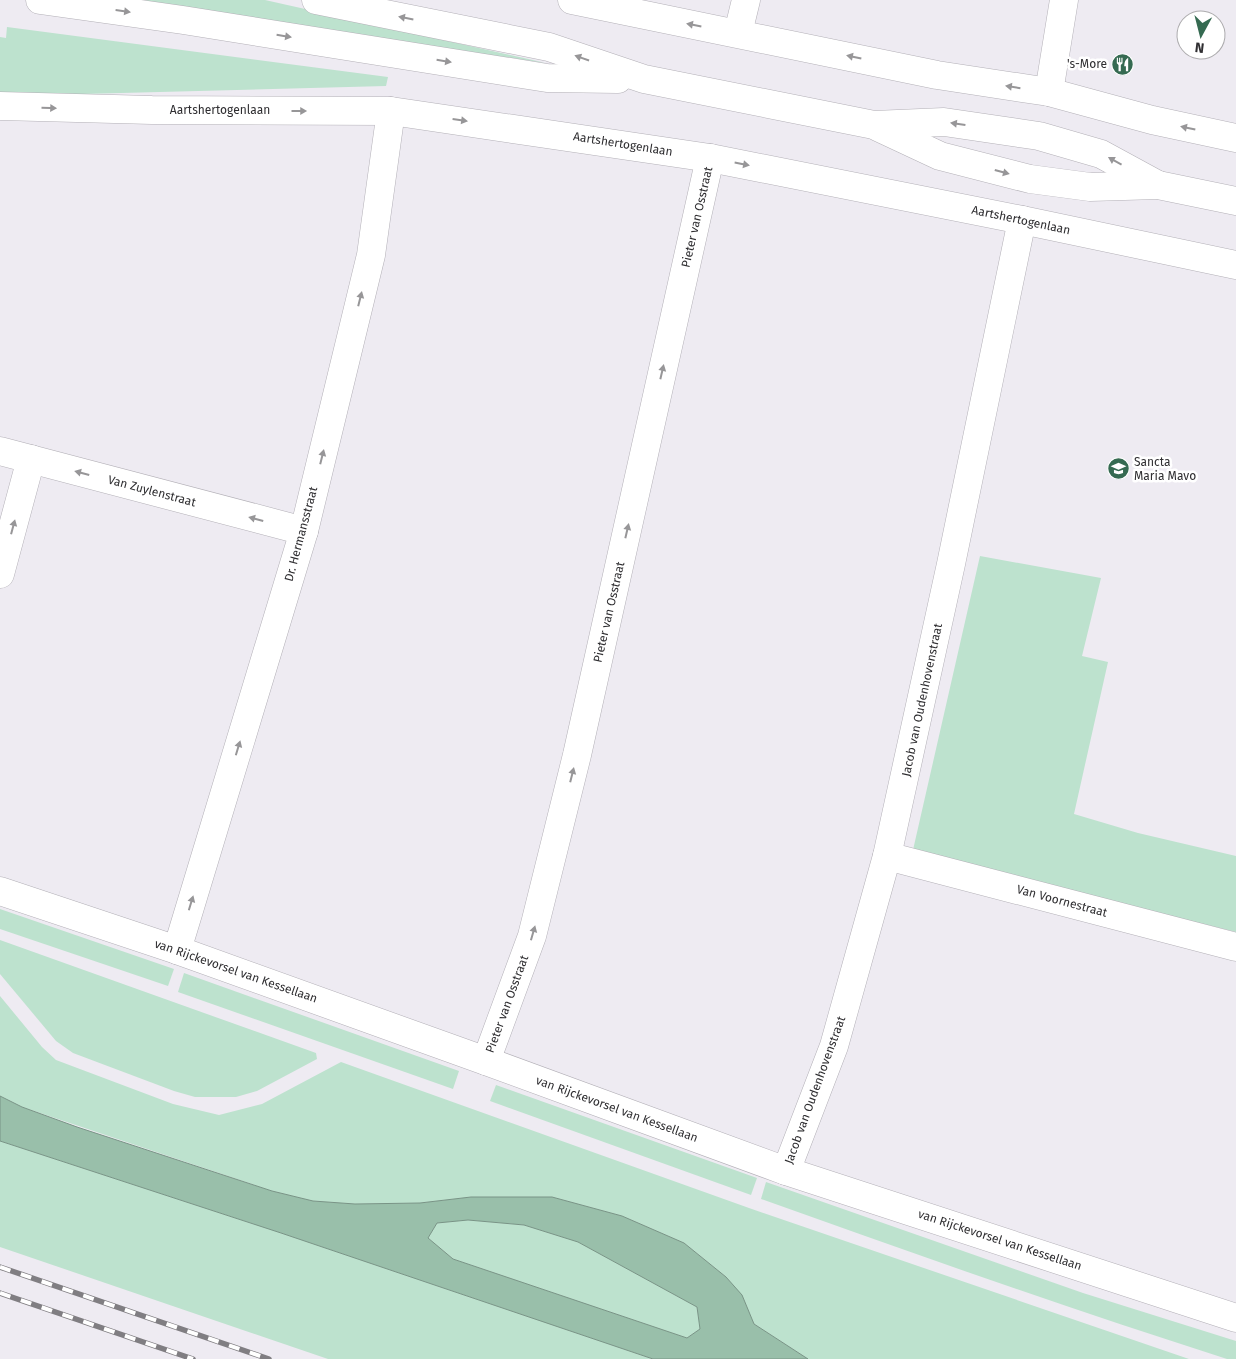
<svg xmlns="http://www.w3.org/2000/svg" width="1236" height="1359" viewBox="0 0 1236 1359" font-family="'Fira Sans',sans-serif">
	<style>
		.green { fill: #bde2ce }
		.water { fill: #99bfaa; stroke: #799486; fill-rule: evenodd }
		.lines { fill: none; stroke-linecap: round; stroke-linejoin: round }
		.minor-casing { stroke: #b3b0b7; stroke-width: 29 }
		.tertiary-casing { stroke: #b3b0b7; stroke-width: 29 }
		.minor { stroke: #fff; stroke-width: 28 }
		.tertiary { stroke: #fff; stroke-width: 28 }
		.rail-casing { stroke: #807e82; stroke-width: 5.5 }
		.rail { stroke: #fff; stroke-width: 4; stroke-dasharray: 11; stroke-linecap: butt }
		.oneway { fill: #979698 }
		.labels { text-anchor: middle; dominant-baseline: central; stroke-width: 5; stroke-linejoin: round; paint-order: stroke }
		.poi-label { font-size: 12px; fill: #2f2e31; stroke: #fff; text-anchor: end }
		.street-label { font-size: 12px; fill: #2f2e31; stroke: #fff }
	</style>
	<rect width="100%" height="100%" fill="#eeebf2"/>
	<g class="green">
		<path d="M107,0H265L546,63Z"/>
		<path d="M7,27L388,77L386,86L44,95L0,92V37L6,38Z"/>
		<path d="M980,556L1101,578L1082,656L1108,662L1074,814L1138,833L1236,856V932L930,857L913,850Z"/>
		<path d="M0,909L174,969L168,986L0,929Z"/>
		<path d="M0,940L316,1053L317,1059L257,1091L236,1097H195L174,1091L73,1053L56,1041L0,974Z"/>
		<path d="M184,973L459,1071L453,1089L178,992Z"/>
		<path d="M0,996L42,1047L56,1060L173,1104L219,1115L262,1104L341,1062L749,1208L1189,1359H808L754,1324L742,1296L726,1277L684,1243L622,1216L552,1197H471L420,1203L355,1204L313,1201L272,1191L22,1107L0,1096Z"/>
		<path d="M496,1085L757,1178L751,1195L490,1101Z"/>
		<path d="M0,1141L281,1233L653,1359H328L0,1247Z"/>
		<path d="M766,1182L1083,1293L1236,1341V1359H1227C1070,1309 915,1254 761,1199Z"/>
		<path d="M468,1220L524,1225L578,1242L697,1307L700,1329L687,1338L453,1259L428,1238L437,1223Z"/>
	</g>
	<path class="water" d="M0,1096L22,1107L77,1127L272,1191L313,1201L355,1204L420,1203L471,1197H552L622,1216L684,1243L726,1277L742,1295L754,1324L808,1359H653L281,1233L0,1141ZM468,1220L524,1225L578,1242L697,1307L700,1329L687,1338L453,1259L428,1238L437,1223Z"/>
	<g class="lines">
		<defs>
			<g id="minor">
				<path d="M572,0L937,75L1049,92L1152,120L1236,138"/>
				<path d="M738,33L746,0"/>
				<path d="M1049,92L1064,0"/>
				<path d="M0,106L152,110L391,111L710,158L1022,220L1236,265"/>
				<path d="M0,451L304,531"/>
				<path d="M0,574L31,459"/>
				<path d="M887,856L1236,947"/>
				<path d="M0,891L177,950L486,1061L786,1171L1236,1318"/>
				<path d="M177,950L304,531L371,255L391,111"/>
				<path d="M486,1061L532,936L577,755L710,158"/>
				<path d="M786,1171L834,1046L887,856L951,564L1022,220"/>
			</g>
			<g id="tertiary">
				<path d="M40,0L183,20L547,78L618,79"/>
				<path d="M316,0L549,47L644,79L874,125L944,122L1039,136L1101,154L1158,185"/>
				<path d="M878,127L940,156L1030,179L1090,187L1158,185L1236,201"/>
			</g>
		</defs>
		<use href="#minor" class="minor-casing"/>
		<use href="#tertiary" class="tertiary-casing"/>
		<use href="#minor" class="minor"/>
		<use href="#tertiary" class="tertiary"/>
		<defs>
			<g id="rail">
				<path d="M0,1267L269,1359"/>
				<path d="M0,1293L193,1359"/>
			</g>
		</defs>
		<use href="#rail" class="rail-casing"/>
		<use href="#rail" class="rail"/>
	</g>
	<defs><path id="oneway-solid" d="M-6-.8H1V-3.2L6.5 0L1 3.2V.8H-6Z" transform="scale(1.25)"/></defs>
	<g class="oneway">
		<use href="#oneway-solid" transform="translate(123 11) rotate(8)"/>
		<use href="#oneway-solid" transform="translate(406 18) rotate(-169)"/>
		<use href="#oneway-solid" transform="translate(694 25) rotate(-169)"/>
		<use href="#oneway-solid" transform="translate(284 36) rotate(9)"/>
		<use href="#oneway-solid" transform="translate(854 57) rotate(-168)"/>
		<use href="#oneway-solid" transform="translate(582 58) rotate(-161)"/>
		<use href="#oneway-solid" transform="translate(444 61) rotate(9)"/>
		<use href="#oneway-solid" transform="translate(1013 87) rotate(-171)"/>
		<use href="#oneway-solid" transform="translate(49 108) rotate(2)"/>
		<use href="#oneway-solid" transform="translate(299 111)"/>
		<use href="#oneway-solid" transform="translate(460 120) rotate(8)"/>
		<use href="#oneway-solid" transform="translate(958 124) rotate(-172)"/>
		<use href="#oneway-solid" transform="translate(1188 128) rotate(-168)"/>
		<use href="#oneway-solid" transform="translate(1115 161) rotate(-151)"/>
		<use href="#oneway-solid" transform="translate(742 164) rotate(11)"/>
		<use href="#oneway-solid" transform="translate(1002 172) rotate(15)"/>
		<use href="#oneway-solid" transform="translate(360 299) rotate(-76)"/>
		<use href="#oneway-solid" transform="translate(662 372) rotate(-77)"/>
		<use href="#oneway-solid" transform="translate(322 457) rotate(-76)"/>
		<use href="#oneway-solid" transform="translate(82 473) rotate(-165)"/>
		<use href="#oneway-solid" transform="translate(256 519) rotate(-165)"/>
		<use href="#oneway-solid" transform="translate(13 527) rotate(-75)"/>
		<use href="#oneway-solid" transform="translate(627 531) rotate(-77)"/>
		<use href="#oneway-solid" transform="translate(238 748) rotate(-73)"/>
		<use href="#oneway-solid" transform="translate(572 775) rotate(-76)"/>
		<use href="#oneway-solid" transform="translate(191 903) rotate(-73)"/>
		<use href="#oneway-solid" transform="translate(533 933) rotate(-74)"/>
	</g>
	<defs>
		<symbol id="restaurant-disc" viewBox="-11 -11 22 22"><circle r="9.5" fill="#356a51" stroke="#fff"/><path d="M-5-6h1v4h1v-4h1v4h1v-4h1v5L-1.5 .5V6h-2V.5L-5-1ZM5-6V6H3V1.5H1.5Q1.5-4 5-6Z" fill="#fff"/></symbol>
		<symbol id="school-disc" viewBox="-11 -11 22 22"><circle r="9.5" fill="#356a51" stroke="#fff"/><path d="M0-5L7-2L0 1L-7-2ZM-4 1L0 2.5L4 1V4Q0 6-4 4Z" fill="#fff"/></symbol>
	</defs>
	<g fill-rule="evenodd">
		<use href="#restaurant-disc" x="1110" y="52" width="25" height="25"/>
		<use href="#school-disc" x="1106" y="456" width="25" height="25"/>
	</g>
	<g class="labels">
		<g class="poi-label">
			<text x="1107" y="64">'s-More</text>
			<text x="1134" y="462" text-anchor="start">Sancta<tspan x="1134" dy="14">Maria Mavo</tspan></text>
		</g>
		<g class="street-label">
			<text x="220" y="110">Aartshertogenlaan</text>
			<text transform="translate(623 144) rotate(9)">Aartshertogenlaan</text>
			<text transform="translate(697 217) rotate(-77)">Pieter van Osstraat</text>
			<text transform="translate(1021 220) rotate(12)">Aartshertogenlaan</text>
			<text transform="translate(152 491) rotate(15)">Van Zuylenstraat</text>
			<text transform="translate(301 534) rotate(-75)">Dr. Hermansstraat</text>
			<text transform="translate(609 612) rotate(-77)">Pieter van Osstraat</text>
			<text transform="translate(922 700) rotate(-78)">Jacob van Oudenhovenstraat</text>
			<text transform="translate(1062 901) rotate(15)">Van Voornestraat</text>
			<text transform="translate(236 971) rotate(19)">van Rijckevorsel van Kessellaan</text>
			<text transform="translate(507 1004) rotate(-70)">Pieter van Osstraat</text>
			<text transform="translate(815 1090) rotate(-70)">Jacob van Oudenhovenstraat</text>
			<text transform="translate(617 1109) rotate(20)">van Rijckevorsel van Kessellaan</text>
			<text transform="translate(1000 1240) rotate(18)">van Rijckevorsel van Kessellaan</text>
		</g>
	</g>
	<g transform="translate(1201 35) rotate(187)"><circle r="24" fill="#ffffff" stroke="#acabad"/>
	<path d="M0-4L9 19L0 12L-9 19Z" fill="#356a51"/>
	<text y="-8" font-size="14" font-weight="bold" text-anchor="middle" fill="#2f2e31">N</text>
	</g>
</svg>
